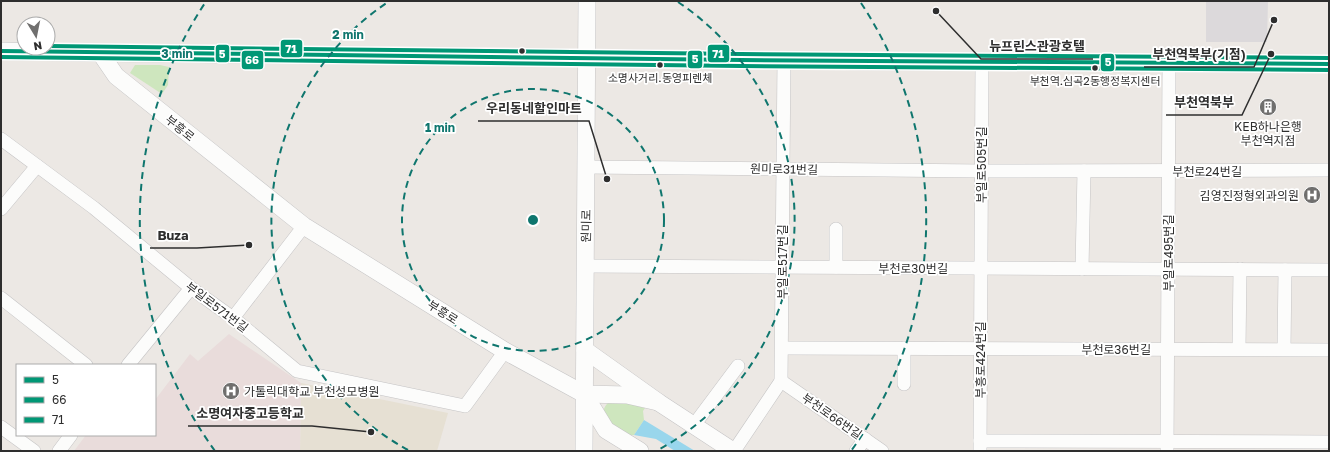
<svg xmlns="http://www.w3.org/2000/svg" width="1330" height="452" viewBox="0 0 1330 452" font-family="'Golos Text','Noto Sans KR',sans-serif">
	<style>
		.industrial { fill: #dcd9db }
		.education { fill: #e6e0d3 }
		.medical { fill: #e9dcdb }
		.green { fill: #cee6be }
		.water { fill: #99d6ec }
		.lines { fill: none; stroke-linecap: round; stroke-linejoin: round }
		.minor-casing { stroke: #c5c4c5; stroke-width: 14 }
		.tertiary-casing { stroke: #c5c4c5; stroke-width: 18 }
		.minor { stroke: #fcfcfb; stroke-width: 13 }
		.tertiary { stroke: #fcfcfb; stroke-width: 17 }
		.bus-1-casing { stroke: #fff; stroke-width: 7 }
		.bus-2-casing { stroke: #fff; stroke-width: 7 }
		.bus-3-casing { stroke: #fff; stroke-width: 7 }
		.bus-1 { stroke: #009775; stroke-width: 4 }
		.bus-2 { stroke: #009775; stroke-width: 4 }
		.bus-3 { stroke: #009775; stroke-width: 4 }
		.ring { fill: none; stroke: #0f766e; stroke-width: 2; stroke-dasharray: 7 5 }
		.bus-dot { fill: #2e2e2e; stroke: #fff; stroke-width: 1.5 }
		.labels { text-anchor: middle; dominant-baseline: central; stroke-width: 3.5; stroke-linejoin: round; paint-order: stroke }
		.bus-label { font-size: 11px; fill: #2e2e2e; stroke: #fff }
		.poi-label { font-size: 12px; fill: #2e2e2e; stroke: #fff }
		.street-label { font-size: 12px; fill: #2e2e2e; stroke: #fff }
		.centre { fill: #0f766e; stroke: #fff; stroke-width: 2 }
		.ring-label { font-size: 12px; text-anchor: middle; font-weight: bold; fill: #0f766e; stroke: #fff; stroke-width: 3.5; stroke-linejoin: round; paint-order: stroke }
		.leader { fill: none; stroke: #2e2e2e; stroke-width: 1.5 }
		.callout-dot { fill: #2e2e2e; stroke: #fff; stroke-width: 1.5 }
		.callout-label { font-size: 13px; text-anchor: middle; font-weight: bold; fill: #2e2e2e; stroke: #fff; stroke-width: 3.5; stroke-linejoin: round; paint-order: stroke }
		.line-badge { stroke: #fff; stroke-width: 1.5 }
		.badge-label { font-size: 11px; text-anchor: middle; font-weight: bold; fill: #fff }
	</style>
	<rect width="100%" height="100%" fill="#ece8e4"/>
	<path class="industrial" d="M1206,1H1268L1267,42H1206Z"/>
	<path class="education" d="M301,383L448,413L437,451H300Z"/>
	<path class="medical" d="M229,334L301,383L300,451H74L86,435H155V400L190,354L198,361Z"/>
	<g class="green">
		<path d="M135,65H160L169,67L168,85L162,94L130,73Z"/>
		<path d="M613,399L645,408L643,411L644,420L634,435H631L629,436L618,431L603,414C604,406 607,403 613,399Z"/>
	</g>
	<path class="water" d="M644,420L695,451H675L656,439L634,435Z"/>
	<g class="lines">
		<defs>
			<g id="minor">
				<path d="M1,139L94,208L191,288L233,318L297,371L465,406L505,351"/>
				<path d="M586,167L982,171L1329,170"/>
				<path d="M1,209L37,166"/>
				<path d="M836,229V267"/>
				<path d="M585,266L1329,270"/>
				<path d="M1082,269L1084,171"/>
				<path d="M1,298L86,365"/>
				<path d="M233,318L304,226"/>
				<path d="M782,348L1329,350"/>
				<path d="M904,348V384"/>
				<path d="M1239,349L1240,269"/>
				<path d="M1284,349L1285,270"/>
				<path d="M128,365L191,288"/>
				<path d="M781,381L882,451"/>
				<path d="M694,425L738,366"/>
				<path d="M1,427L34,451"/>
				<path d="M980,441L1329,442"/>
				<path d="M59,451L71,435"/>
				<path d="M734,451L781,381L784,59"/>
				<path d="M856,451L865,439"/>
				<path d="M980,451L982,63"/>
				<path d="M1167,451L1169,63"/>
			</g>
			<g id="tertiary">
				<path d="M1,51C130,54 259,54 388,56C702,60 1015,63 1329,64"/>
				<path d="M101,54L116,76L304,226L505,351L584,394L627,395L658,402"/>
				<path d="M585,350L658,402L733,451"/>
				<path d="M584,394L606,430L640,451"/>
				<path d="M584,451L587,1"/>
			</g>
		</defs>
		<use href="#minor" class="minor-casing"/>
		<use href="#tertiary" class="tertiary-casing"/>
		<use href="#minor" class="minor"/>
		<use href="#tertiary" class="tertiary"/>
		<defs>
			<path id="bus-1" d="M1,51L741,60L1329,64"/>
			<path id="bus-2" d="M1,57L741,66L1329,70"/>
			<path id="bus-3" d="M48,46L741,54L1329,58"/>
		</defs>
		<use href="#bus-1" class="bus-1-casing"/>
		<use href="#bus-2" class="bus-2-casing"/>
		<use href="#bus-3" class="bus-3-casing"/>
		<use href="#bus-1" class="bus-1"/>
		<use href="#bus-2" class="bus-2"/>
		<use href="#bus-3" class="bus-3"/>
	</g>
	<g class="ring">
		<circle cx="533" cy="220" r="131"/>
		<path d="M408 450A262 262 0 0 1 388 2M678 2A262 262 0 0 1 658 450"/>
		<path d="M215 451A393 393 0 0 1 205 3M861 3A393 393 0 0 1 851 451"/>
	</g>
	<defs>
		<symbol id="building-disc" viewBox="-11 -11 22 22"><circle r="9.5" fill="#706f6e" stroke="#fff"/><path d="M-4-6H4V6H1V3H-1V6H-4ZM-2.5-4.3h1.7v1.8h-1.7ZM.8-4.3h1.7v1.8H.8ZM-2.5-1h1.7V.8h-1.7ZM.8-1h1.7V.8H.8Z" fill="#fff"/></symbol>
		<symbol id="hospital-disc" viewBox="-11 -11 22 22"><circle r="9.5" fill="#706f6e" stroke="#fff"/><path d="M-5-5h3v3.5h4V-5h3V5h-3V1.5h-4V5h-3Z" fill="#fff"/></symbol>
	</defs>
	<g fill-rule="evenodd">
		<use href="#building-disc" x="1258" y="97" width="20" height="20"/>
		<use href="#hospital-disc" x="1302" y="185" width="20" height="20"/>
		<use href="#hospital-disc" x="221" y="381" width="20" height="20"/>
	</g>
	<g class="bus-dot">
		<circle cx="522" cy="51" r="3.5"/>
		<circle cx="660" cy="65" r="3.5"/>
		<circle cx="1095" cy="68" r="3.5"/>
	</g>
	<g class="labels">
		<g class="bus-label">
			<text x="660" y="77">소명사거리.동영피렌체</text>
			<text x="1095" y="80">부천역.심곡2동행정복지센터</text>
		</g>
		<g class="poi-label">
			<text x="1268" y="126">KEB하나은행<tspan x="1268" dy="14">부천역지점</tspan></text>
			<text x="1299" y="195" text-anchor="end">김영진정형외과의원</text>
			<text x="244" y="391" text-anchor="start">가톨릭대학교 부천성모병원</text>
		</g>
		<g class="street-label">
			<text transform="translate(180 128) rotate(39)">부흥로</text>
			<text transform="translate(981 165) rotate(-90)">부일로505번길</text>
			<text transform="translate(784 169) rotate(1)">원미로31번길</text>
			<text x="1207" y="171">부천로24번길</text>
			<text transform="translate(586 226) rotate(-89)">원미로</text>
			<text transform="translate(1168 253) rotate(-90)">부일로495번길</text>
			<text transform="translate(782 262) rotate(-90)">부일로517번길</text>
			<text x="913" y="268">부천로30번길</text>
			<text transform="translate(217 307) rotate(37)">부일로571번길</text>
			<text transform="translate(443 312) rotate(32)">부흥로</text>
			<text x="1116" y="349">부천로36번길</text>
			<text transform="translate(980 360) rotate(-90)">부흥로424번길</text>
			<text transform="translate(832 416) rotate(35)">부천로66번길</text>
		</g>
	</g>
	<circle cx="533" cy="220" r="6" class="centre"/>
	<g class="ring-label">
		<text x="348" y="39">2 min</text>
		<text x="177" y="58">3 min</text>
		<text x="440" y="132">1 min</text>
	</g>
	<path class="leader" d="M936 11L981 59H1093M1274 20L1254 67H1144M1271 54L1242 115H1166M607 179L589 121H478M249 245L197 248H150M371 432L312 426H188"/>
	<g class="callout-dot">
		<circle cx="936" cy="11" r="4"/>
		<circle cx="1274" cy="20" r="4"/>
		<circle cx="1271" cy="54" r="4"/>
		<circle cx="607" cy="179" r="4"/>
		<circle cx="249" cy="245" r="4"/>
		<circle cx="371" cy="432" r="4"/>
	</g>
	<g class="callout-label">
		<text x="1037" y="51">뉴프린스관광호텔</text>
		<text x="1199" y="59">부천역북부(기점)</text>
		<text x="1204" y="107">부천역북부</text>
		<text x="534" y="113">우리동네할인마트</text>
		<text x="173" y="240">Buza</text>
		<text x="250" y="418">소명여자중고등학교</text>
	</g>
	<g class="line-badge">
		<rect x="280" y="39" width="23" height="19" rx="4" fill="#009775"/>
		<rect x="215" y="44" width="15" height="19" rx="4" fill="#009775"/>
		<rect x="707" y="44" width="23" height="19" rx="4" fill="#009775"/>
		<rect x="687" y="50" width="16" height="19" rx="4" fill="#009775"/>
		<rect x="241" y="50" width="23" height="20" rx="4" fill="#009775"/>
		<rect x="1100" y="53" width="15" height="19" rx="4" fill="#009775"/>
	</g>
	<g class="badge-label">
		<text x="291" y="53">71</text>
		<text x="222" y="58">5</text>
		<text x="718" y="58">71</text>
		<text x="695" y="63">5</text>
		<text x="252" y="64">66</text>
		<text x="1108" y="66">5</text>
	</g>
	<rect width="1330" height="452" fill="none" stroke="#2e2e2e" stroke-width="4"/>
	<rect x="16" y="364" width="140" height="72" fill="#ffffff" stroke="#ababab"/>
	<rect x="24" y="377" width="20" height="6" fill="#009775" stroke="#ababab"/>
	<text x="52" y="384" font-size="12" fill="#2e2e2e">5</text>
	<rect x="24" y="397" width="20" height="6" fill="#009775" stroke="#ababab"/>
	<text x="52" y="404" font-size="12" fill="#2e2e2e">66</text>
	<rect x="24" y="417" width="20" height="6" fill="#009775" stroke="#ababab"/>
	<text x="52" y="424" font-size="12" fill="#2e2e2e">71</text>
	<g transform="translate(36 36) rotate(170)"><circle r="19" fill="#ffffff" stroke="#ababab"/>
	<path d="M0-3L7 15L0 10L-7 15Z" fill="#706f6e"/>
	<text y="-6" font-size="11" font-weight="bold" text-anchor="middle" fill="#2e2e2e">N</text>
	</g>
</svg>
